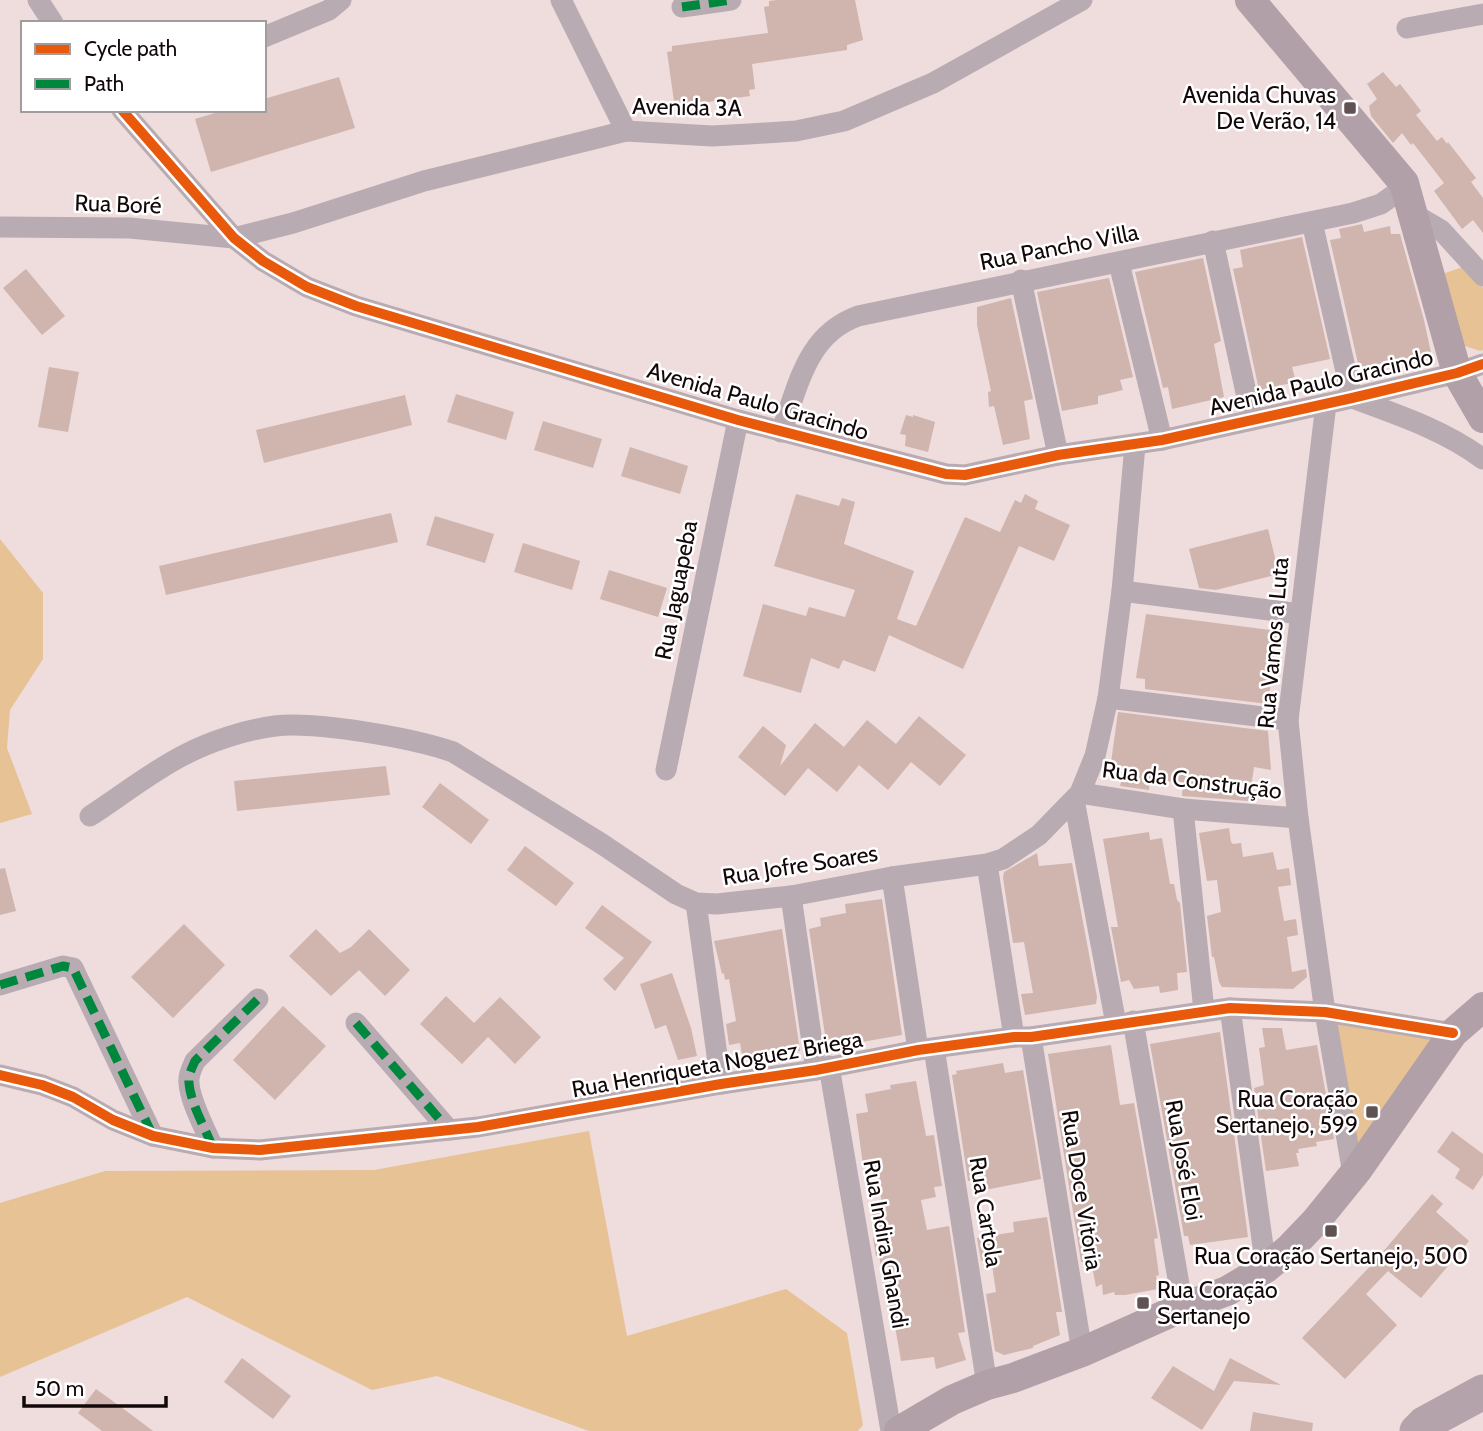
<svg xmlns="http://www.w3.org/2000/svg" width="1483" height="1431" viewBox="0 0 1483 1431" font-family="Cabin,sans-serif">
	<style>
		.green { fill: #e7c295 }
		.building { fill: #cfb5ad }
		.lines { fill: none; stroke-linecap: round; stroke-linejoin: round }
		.street { stroke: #b9abb2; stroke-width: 21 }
		.secondary { stroke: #b2a0a8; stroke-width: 30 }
		.primary { stroke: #b5a3ab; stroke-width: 35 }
		.quiet { stroke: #00873e; stroke-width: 9; stroke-dasharray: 18 9; stroke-linecap: butt }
		.cycleway-casing { stroke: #fff; stroke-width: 15 }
		.cycleway { stroke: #e8590c; stroke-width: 10 }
		.poi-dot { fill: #605253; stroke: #fff; stroke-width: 2.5 }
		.labels { text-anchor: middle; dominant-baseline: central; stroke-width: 5; stroke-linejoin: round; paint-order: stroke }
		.poi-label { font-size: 23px; fill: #130809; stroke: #fff; text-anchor: end }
		.street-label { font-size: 23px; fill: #130809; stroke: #fff }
	</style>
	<rect width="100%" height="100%" fill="#efdcdd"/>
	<g class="green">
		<path d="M1463,267L1483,288V350L1480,351L1462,345L1442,274Z"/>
		<path d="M0,539L43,593V659L10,710L7,748L32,814L0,823Z"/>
		<path d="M1327,1014L1450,1036L1355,1171Z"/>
		<path d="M589,1131L627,1336L786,1289L847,1333L863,1425L858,1431H589L437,1376L372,1390L187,1297L0,1377V1203L105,1171L374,1170Z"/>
	</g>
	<g class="building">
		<path d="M777,0H855L863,40L847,45V50L752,64L755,89L749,90L750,96L680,106L679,100L674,101L667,52L672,51V46L768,33L764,7L769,6V1Z"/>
		<path d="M1383,72L1396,87L1400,84L1415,103L1421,111L1416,115L1437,141L1442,137L1447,144L1448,142L1476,178L1471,182L1483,198V233L1473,220L1462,229L1434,191L1444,183L1413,143L1411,145L1402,133L1393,143L1371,116L1369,106L1377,99L1367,84Z"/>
		<path d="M339,77L355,128L211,172L195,119L225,110H264V99Z"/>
		<path d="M1362,224L1364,232L1390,226L1391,234H1400L1424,320L1431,353L1359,368L1330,240L1341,238L1339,229Z"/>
		<path d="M1302,237L1330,359L1292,367L1296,382L1259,390L1233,269L1243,267L1240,250Z"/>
		<path d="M1203,258L1221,341L1214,344L1224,397L1172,409L1168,387L1163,388L1135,272Z"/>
		<path d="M26,269L65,316L42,335L3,288Z"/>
		<path d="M1109,278L1133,377L1120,380L1123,390L1098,396V404L1062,411L1037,292Z"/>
		<path d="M1011,298L1033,399L1024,401L1030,439L1003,445L994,406L989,407L988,392L991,391L977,325V307Z"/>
		<path d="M49,367L79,372L68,432L38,427Z"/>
		<path d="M456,394L514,412L506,440L447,422Z"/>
		<path d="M405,395L412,425L264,463L256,430Z"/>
		<path d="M906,415L913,417V415L935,422L928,452L905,446L906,435L900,434Z"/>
		<path d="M543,421L602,439L593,468L534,450Z"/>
		<path d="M630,447L688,466L680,494L621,476Z"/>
		<path d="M796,494L839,506L842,498L855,502L844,544L914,571L897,619L916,626L965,517L1000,532L1015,500L1021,503L1025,494L1038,501L1035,509L1070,525L1054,561L1019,546L963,669L889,635L875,672L843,660L839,669L811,658L801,693L743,676L763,604L806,616L809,607L845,617L855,590L774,566Z"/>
		<path d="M391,513L398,542L166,595L159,566Z"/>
		<path d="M435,516L494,534L485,563L426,545Z"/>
		<path d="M1268,529L1279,574L1216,590L1199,588L1189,549Z"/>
		<path d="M523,543L580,561L572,590L514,572Z"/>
		<path d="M609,570L667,588L658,617L600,599Z"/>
		<path d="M1146,614L1277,631L1268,704L1145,689V679L1136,678Z"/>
		<path d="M1118,712L1268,731L1271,770L1254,767L1249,801L1182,796L1183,783L1150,779L1149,790L1120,786L1122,779L1109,777Z"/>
		<path d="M919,716L966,755L940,786L911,762L888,790L859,765L837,792L808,768L785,796L738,757L763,726L786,745L780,766L815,723L844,747L867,720L896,744Z"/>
		<path d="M386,766L390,795L237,811L234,781Z"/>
		<path d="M440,783L489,820L471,844L422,807Z"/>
		<path d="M1229,828L1231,842L1233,844L1241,843L1243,857L1273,852L1277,870L1289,868L1291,885L1278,887L1284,921L1296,919L1298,935L1287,937L1292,972L1306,969L1307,977L1293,989L1222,987L1219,982L1214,957H1212L1207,916L1221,912L1217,880L1207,881L1199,833Z"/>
		<path d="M1149,832L1150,840L1162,838L1170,884H1174L1177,900L1180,903L1187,972L1177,973L1178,990L1160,993L1159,986L1134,989L1129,980L1121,982L1111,927H1118L1103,839Z"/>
		<path d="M525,846L574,883L556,906L507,870Z"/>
		<path d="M1037,853L1039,866L1072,863L1097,997L1096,1004L1025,1015L1021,994L1033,993L1024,942L1013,943L1003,878L1004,872Z"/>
		<path d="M5,868L16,911L0,915V869Z"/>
		<path d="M882,899L902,1035L827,1048L809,929L821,926L820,918L846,913L845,904Z"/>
		<path d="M602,905L652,942L615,991L603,979L624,958L585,928Z"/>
		<path d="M184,924L225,965L173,1018L131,977Z"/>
		<path d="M316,929L340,953L351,947L369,929L410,970L385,996L359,970L331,996L289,956Z"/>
		<path d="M782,929L800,1051L743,1060L740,1043L729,1045L726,1024L736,1021L729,979L725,980L724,973L722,974L714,941Z"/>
		<path d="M672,973L691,1028L697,1056L678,1060L666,1025L655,1029L640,984Z"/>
		<path d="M446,996L474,1023L500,997L541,1037L515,1064L488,1037L462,1064L420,1024Z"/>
		<path d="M283,1006L326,1046L275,1100L233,1060Z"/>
		<path d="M1262,1028H1282L1286,1050L1317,1045L1334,1139L1316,1142L1317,1146L1298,1149L1299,1153H1296L1299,1166L1266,1171L1254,1088L1264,1085L1259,1048L1265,1047Z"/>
		<path d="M1220,1032L1248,1237L1190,1245L1188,1236H1184L1150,1044Z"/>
		<path d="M1111,1045L1120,1105L1134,1103L1158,1238L1154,1239L1159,1275L1156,1276L1158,1289L1125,1295H1115L1114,1292L1103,1295L1102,1284L1096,1287L1091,1261L1081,1262L1048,1054Z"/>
		<path d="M1003,1063L1005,1073L1023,1070L1041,1179L985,1190L983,1178L968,1181L952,1075L957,1074L956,1071Z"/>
		<path d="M916,1081L926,1136L934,1135L942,1186L934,1187L936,1197L921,1200L927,1230L949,1226L965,1332L958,1333L966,1360L936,1369L934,1357L901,1361L895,1326L891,1327L879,1255L876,1256L873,1238H875L872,1211L883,1210L878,1179L867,1181L865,1164L863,1165L856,1114L868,1112L865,1094L891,1089L890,1085Z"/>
		<path d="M1452,1131L1483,1154V1175L1473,1190L1455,1178L1460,1169L1437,1152Z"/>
		<path d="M1432,1194L1443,1204L1436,1212L1469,1241L1421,1298L1388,1271L1366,1294L1397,1325L1345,1379L1302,1338L1376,1260Z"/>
		<path d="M1047,1217L1062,1312H1056L1060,1335L1033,1346V1348L1004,1355L995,1351L986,1294L996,1292L991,1258L981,1261L977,1238L1014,1232L1013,1222Z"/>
		<path d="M242,1358L291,1396L273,1419L224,1382Z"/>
		<path d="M1230,1358L1281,1385L1234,1381L1202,1430L1151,1398L1173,1366L1214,1391Z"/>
		<path d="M96,1389L125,1410L153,1431H102L78,1413Z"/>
		<path d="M1253,1412L1313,1423L1312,1431H1250Z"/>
	</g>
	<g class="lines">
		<g class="street">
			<path d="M38,0L53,23"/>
			<path d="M561,0L626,131"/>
			<path d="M682,7L731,0"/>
			<path d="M1407,28L1483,14"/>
			<path d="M264,37L329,10L341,0"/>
			<path d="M122,110L234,238L263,261L307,287L356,306L738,420L946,474L965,475L1058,455L1162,440L1352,398L1457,373L1483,364"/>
			<path d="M1412,213L1441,230L1483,276"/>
			<path d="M1312,222L1352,398C1398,415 1444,430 1483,459"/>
			<path d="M0,227L130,228L234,238L293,223L424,181L626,131L712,136L749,134L796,131L844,121L933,83L1082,0"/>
			<path d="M1213,241L1252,420"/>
			<path d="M1119,263L1162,440"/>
			<path d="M1021,280L1058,455"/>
			<path d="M1326,404L1288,720L1298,818L1325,1012L1353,1174"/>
			<path d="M781,432C799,385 806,335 858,316L1353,213L1381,204L1395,194L1404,183"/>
			<path d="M1122,591L1300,614"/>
			<path d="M1108,698L1288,720"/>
			<path d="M666,770L738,420"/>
			<path d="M1080,793L1183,809L1298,818"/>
			<path d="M1074,800L1116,1024"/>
			<path d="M1183,809L1204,1011"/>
			<path d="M90,816C121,796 151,772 184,755C211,741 245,730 275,726C316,721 413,738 453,752L602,844L676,894L696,903L717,904L791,896L892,877L987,864L1003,859L1039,835L1080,793L1095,756L1108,698L1122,591L1135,445"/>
			<path d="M987,864L1014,1037"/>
			<path d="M892,877L918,1050"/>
			<path d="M791,896L816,1070"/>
			<path d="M696,903L721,1084"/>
			<path d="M0,985L63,966L73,968L153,1136"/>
			<path d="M1230,1008L1266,1268"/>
			<path d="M1133,1021L1183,1307"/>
			<path d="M356,1023L449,1130"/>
			<path d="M1031,1037L1082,1352"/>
			<path d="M934,1048L987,1385"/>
			<path d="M829,1066L891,1431"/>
			<path d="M0,1075L42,1085L73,1097L113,1120L153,1136L213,1148L260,1150L478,1127L721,1084L816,1070L918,1050L1014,1037H1031L1230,1008L1325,1012L1453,1033"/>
			<path d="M213,1148C206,1130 190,1102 189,1083C188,1075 192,1068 195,1061L258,999"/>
		</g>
		<g class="secondary">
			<path d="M1250,0L1404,183L1457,373L1483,418"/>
			<path d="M899,1431L952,1400L987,1385L1013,1378L1082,1352L1183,1307L1227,1291L1266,1268L1290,1248L1315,1222L1358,1169L1453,1033L1483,1007"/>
		</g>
		<path class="primary" d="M1417,1431L1424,1424L1483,1392"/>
		<g class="quiet">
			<path d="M682,7L731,0"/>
			<path d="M0,985L63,966L73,968L153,1136"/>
			<path d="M356,1023L449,1130"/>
			<path d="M213,1148C206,1130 190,1102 189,1083C188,1075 192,1068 195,1061L258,999"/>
		</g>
		<defs>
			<g id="cycleway">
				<path d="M122,110L234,238L263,261L307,287L356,306L738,420L946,474L965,475L1058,455L1162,440L1352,398L1457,373L1483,364"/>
				<path d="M0,1075L42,1085L73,1097L113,1120L153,1136L213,1148L260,1150L478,1127L721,1084L816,1070L918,1050L1014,1037H1031L1230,1008L1325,1012L1453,1033"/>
			</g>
		</defs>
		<use href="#cycleway" class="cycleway-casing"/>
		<use href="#cycleway" class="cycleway"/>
	</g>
	<g class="poi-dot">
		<rect x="1343" y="101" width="14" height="14" rx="3.5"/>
		<rect x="1365" y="1105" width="14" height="14" rx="3.5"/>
		<rect x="1324" y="1224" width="14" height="14" rx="3.5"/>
		<rect x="1136" y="1296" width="14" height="14" rx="3.5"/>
	</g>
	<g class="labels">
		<g class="poi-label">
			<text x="1336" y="95">Avenida Chuvas<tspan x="1336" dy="26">De Verão, 14</tspan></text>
			<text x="1358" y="1099">Rua Coração<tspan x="1358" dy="26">Sertanejo, 599</tspan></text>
			<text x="1331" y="1256" text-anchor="middle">Rua Coração Sertanejo, 500</text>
			<text x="1157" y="1290" text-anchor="start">Rua Coração<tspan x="1157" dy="26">Sertanejo</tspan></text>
		</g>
		<g class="street-label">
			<text transform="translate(687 107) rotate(1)">Avenida 3A</text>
			<text transform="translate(118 204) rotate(2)">Rua Boré</text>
			<text transform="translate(1059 247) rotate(-11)">Rua Pancho Villa</text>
			<text transform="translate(1321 382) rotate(-13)">Avenida Paulo Gracindo</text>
			<text transform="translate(758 401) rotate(16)">Avenida Paulo Gracindo</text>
			<text transform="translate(676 590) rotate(-79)">Rua Jaguapeba</text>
			<text transform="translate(1273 643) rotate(-85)">Rua Vamos a Luta</text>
			<text transform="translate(1192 780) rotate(7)">Rua da Construção</text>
			<text transform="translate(800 865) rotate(-9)">Rua Jofre Soares</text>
			<text transform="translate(717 1064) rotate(-10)">Rua Henriqueta Noguez Briega</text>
			<text transform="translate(1184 1160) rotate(80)">Rua José Eloi</text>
			<text transform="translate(1082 1190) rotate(81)">Rua Doce Vitória</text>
			<text transform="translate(986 1212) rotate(81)">Rua Cartola</text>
			<text transform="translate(886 1244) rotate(80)">Rua Indira Ghandi</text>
		</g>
	</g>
	<rect x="21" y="21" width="245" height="91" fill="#ffffff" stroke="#a19c9d" stroke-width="2"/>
	<rect x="35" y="44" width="35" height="10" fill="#e8590c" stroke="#a19c9d" stroke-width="2"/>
	<text x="84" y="56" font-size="21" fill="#130809">Cycle path</text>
	<rect x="35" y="79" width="35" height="10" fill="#00873e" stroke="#a19c9d" stroke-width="2"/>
	<text x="84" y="91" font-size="21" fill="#130809">Path</text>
	<path d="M24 1396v10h142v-10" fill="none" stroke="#130809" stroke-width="3.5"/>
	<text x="35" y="1396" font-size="21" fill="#130809" stroke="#ffffff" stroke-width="5" paint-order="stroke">50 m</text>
</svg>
